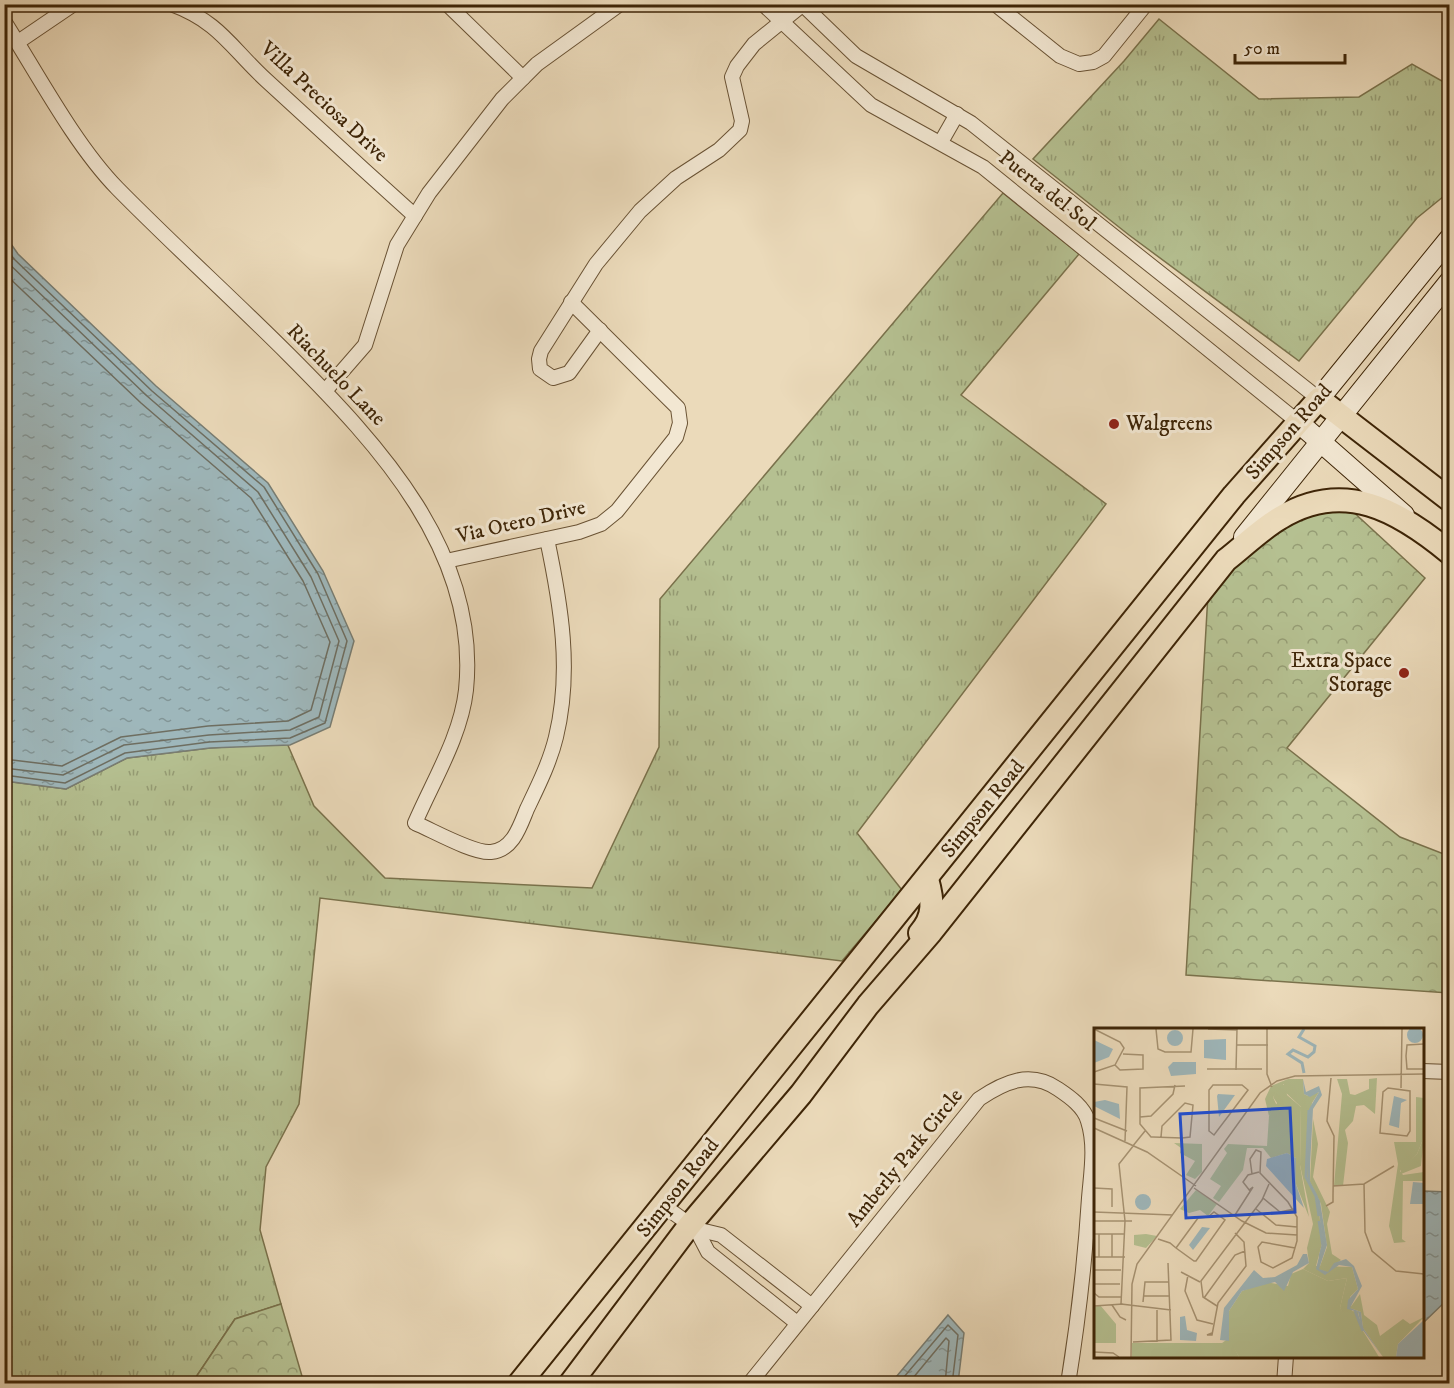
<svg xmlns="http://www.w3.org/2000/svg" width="1454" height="1388" viewBox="0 0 1454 1388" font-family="'IM FELL DW Pica',serif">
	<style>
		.grass { fill: url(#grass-tufts); stroke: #7a724c; stroke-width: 1.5 }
		.forest { fill: url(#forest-crowns); stroke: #7a724c; stroke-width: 1.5 }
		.water { fill: url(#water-ripples); stroke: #787d73; stroke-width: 1.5 }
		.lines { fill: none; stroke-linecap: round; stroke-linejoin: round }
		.shore { stroke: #6e6e61; stroke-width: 1.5 }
		.minor-casing { stroke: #695234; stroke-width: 16 }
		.secondary-casing { stroke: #3e2507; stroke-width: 22 }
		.primary-casing { stroke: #3e2507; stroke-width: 26 }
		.minor { stroke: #f2e7d2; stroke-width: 14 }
		.secondary { stroke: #f2e7d2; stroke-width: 20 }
		.primary { stroke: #ebdaba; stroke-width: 22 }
		.poi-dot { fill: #8f2418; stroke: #f2e7d2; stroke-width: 2 }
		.labels { text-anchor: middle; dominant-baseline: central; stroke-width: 6; stroke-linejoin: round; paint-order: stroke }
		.street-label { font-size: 21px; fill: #3e2507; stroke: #f2e7d2 }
		.poi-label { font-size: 21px; fill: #3e2507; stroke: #f2e7d2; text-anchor: start }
		.inset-river { fill: none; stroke: #9eb7bb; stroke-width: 3 }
		.inset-road { fill: none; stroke: #a69272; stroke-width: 1.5 }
		.view { fill: #1d4ed8; fill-opacity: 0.15; stroke: #1d4ed8; stroke-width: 3 }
		.inset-edge { fill: none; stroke: #3e2507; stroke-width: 3 }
	</style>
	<defs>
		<pattern id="grass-tufts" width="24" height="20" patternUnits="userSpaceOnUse" patternTransform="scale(1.5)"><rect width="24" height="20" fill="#b5c091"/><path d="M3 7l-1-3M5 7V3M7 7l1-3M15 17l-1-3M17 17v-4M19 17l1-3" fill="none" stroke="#959c74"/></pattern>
		<pattern id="forest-crowns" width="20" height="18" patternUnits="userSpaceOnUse" patternTransform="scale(1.5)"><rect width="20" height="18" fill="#b5c091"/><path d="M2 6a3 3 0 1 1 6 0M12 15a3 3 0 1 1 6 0" fill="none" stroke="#959c74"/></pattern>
		<pattern id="water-ripples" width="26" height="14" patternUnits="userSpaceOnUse" patternTransform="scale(1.5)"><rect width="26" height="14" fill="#9eb7bb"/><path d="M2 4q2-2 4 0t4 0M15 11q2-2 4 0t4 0" fill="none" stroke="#829596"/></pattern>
	</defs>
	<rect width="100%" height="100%" fill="#ebdaba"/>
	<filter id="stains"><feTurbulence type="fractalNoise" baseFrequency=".00333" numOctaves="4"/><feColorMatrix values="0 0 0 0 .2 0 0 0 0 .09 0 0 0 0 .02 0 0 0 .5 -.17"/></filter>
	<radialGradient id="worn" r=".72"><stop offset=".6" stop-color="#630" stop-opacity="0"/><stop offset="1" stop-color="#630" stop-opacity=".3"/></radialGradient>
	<g class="grass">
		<path d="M1159,19L1259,99L1359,97L1412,64L1449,85V192L1417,218L1299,361L1129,235L1033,159L1124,61Z"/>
		<path d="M1003,193L1079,254L961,395L1106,504L857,833L902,890L842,961L320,898L299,1104L266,1167L260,1230L281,1304L235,1319L192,1383L5,1384V781L66,789L127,758L210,748L287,743L314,806L385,878L592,888L659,747L660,599Z"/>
	</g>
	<g class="forest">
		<path d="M1349,508L1425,578L1287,748L1400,837L1449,856V993L1186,975L1208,594L1244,549L1303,515Z"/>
		<path d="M281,1304L304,1383H192L235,1319Z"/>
	</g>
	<g class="water">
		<path d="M4,234L18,254L156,386L268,483L323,571L354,641L330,727L290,745L210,748L127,758L66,789L5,781Z"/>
		<path d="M1423,1191L1449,1192L1450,1297L1423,1323Z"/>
		<path d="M948,1315L964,1333L958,1383H891Z"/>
	</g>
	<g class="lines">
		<g class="shore">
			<path d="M4,245L14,259L152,391L264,487L318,574L347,641L325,723L290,738L209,742L125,753L65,783L4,775"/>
			<path d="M4,259L147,396L258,492L311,577L339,641L319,717L290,730L209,735L124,745L63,775L4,768"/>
			<path d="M4,273L141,403L251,498L303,581L330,642L311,710L288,721L208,726L121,737L62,766L4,759"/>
			<path d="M898,1384L948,1325L958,1335L952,1384"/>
			<path d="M908,1384L946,1338L949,1341L945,1384"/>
		</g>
		<defs>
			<g id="minor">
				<path d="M171,4C220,22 231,48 266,80C316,126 365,171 415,216"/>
				<path d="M447,4L523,78"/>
				<path d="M763,4L871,105L983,167L1298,422"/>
				<path d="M802,4L856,56L971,123L1319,399"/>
				<path d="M995,4L1060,56L1079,64L1093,62L1104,56L1146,4"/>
				<path d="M4,21C37,73 75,145 117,188C173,245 233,299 289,355C379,445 480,553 466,690C461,736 433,781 415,823C432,830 474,854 491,852C513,850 520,826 527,809C538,786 550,762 556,737C572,671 561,605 547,539"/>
				<path d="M18,42L74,4"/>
				<path d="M941,142L957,114"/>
				<path d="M600,330L569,373L553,378L540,369L539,359L541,351L596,264L640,211L676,178L719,150L740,130L742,121L732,77L737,66L754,44L802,5"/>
				<path d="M325,391L365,345L397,245L429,193L502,99L537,64L620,4"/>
				<path d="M446,561L579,532L601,524L617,511L676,437L680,423L678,408L571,302"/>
				<path d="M1422,1071L1450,1072"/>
				<path d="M664,1206L696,1229L721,1235L812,1306"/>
				<path d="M696,1229L708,1252L797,1323"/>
				<path d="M749,1384L979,1099C1004,1082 1030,1070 1058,1089C1070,1097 1084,1107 1088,1121C1096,1146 1091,1173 1089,1198C1085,1261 1078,1322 1068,1384"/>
				<path d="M1284,1384L1286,1356"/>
			</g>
			<g id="secondary">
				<path d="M1319,399L1450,238"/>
				<path d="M1298,422L1404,515"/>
				<path d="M1244,537L1450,281"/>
			</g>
			<g id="primary">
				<path d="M920,933C935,916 933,900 927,879"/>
				<path d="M519,1384L1234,495L1319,399L1450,500"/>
				<path d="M570,1384L689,1226L801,1094L868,1005L931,932L1226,560C1244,546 1261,529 1280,518C1344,479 1398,510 1450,553"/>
			</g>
		</defs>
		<use href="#minor" class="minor-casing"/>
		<use href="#secondary" class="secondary-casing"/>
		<use href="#primary" class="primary-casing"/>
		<use href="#minor" class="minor"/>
		<use href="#secondary" class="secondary"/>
		<use href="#primary" class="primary"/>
	</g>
	<g class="poi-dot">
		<circle cx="1114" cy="424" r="6"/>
		<circle cx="1404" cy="673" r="6"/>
	</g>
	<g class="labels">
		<g class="street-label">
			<text transform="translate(324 102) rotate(43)">Villa Preciosa Drive</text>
			<text transform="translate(1047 191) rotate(38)">Puerta del Sol</text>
			<text transform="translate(336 375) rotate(46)">Riachuelo Lane</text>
			<text transform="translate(1289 432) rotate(-49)">Simpson Road</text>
			<text transform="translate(521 522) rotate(-13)">Via Otero Drive</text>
			<text transform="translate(983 809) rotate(-51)">Simpson Road</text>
			<text transform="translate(905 1158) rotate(-51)">Amberly Park Circle</text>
			<text transform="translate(678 1188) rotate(-52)">Simpson Road</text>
		</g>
		<g class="poi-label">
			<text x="1126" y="424">Walgreens</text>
			<text x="1392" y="661" text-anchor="end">Extra Space<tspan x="1392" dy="24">Storage</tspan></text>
		</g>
	</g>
	<g transform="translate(1094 1028)">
		<rect width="330" height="330" fill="#ebdaba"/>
		<path d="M187,57H192L193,67L207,79L206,137L215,189L202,156V130L193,125L177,130L169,120H153L149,142L125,174L119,170L127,158L116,151L133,125L130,121L134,116L173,118L175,88L183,75L179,69ZM102,162L123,176L114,188L106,182L95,185L86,181ZM38,315H138L145,329H38Z" fill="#b5c091"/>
		<path d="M283,50L281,86L270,77L262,78L259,93L251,102L254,115L249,158H240L248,66L243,51H253L256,66L261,67L275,61V51ZM194,51H209L210,66L214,68L225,64L218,75L214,111V154L223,172L229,212L222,238L258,239L264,261L256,269L258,283L264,284L266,298L285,329H270L246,280L253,250L234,253L209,241L215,235L213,220L219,196L206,137L207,79L190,63V56L179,69L183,78L175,88L171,71L177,58ZM322,69L330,70V109L323,126L306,143L309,147L330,144V153H309L308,211L312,214L300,215L295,198L304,136L300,114H322ZM80,115L108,116V144L101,151L92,147L101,133L86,125L87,120Z" fill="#b5c091"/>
		<path d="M219,91L224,116L219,149L236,184L233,196L238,226L247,232L231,244L225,241L233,219L227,176L216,154ZM330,109L327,138L307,146V140L323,126ZM52,206L63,208L52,220L40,217V207ZM209,241L234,253L253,250L246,280L265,306L270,329H145L137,315H128L135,310V283L148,263L171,254L194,258L197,246ZM266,266L270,287L283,297L286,308L309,291L316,296L330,289L304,316L302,329H289L269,300L267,284L256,280ZM6,277L22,296V315H0V279Z" fill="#b5c091"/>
		<path d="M313 7a8 8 0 1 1 16 0a8 8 0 1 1-16 0ZM73 10a8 8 0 1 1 16 0a8 8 0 1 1-16 0ZM132,11V32L110,30V12ZM0,12L19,21L15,29L0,35ZM79,34H102V46L77,48L74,39ZM209,51L212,64L225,58L228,67L219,81L216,138V154L226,173L233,217L225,241L234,244L240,235L252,231L260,238L268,258L256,280L267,284L269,300L289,329L268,301L264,284L253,281L254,272L264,261L258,239L245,237L231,247L222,241L229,212L223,172L214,154V111L215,81L225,64L216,69L210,66ZM124,66L141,67L125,89L123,68ZM300,68L313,72L307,75L305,100L295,97ZM11,72L25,76L26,91L0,78V74ZM193,125L202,130V156L210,180L172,138L173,131ZM319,154L330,155V176H316ZM41 174a8 8 0 1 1 16 0a8 8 0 1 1-16 0ZM108,199L116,200L99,222L95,217ZM209,226H213L215,235L199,244L190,263L181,254L148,263L135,283V313L126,312L130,280L160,242L169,250L181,249L203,237ZM91,288L93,302L103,305L102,313L86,312V289ZM330,292V329H302L304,316Z" fill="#9eb7bb"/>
		<path class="inset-river" d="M210,1L205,9L221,18L220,24L214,29L199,22L194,26L208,35L210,45M215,82L212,149L222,168L225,188M225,193L229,218L226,229M261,283L269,303"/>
		<path class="inset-road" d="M0,1L26,14L30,20L21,37L0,44M62,1L64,21L71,24H97L99,1M114,1L143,2M173,1V46L178,59M330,16L313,17L312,28L313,41H330M142,17H174M21,37L26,42L49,41V27L29,26M113,41H168M142,42L143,1M0,56L33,59L31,113M119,57H148L154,62L120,107L115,103V62ZM294,60L316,63V103L313,108L286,105L289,64ZM307,60L308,1M46,89L57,88L79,66L81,57M0,90L33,103M0,100L53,124L102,158M67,109L68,98L91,75L99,77L96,109L88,110L59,109H57L46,96V60L91,58M38,119L51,103M158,146L156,131L162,122L167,124L166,145L194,174L203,189V213L198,230L179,240L167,234L164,219L168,214L201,220M270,156L271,204L278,223L302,243L330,246M239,158L270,156L300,138M0,160L18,161V179M100,160L148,193L172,205L203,207M156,163L149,154L154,147L165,144M169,170L186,184L200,181M232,178L239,174V167L240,108L233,93L237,50M162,181L182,197L203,199M0,184L79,187M141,187L159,159L155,162M0,193H38M0,206H31M5,206V229M64,211L76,215L82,220L100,233H102L131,192L120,184L114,189L104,190L82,220M0,229H31M18,229V206M0,242H27M87,244L106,254M94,247L91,263L103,292L119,296M0,256H26M0,265L5,269H27M49,268H75M110,270L141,227L151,223M49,274L51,254H75M27,276L31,193L25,136L40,117M27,276L77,282M18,277L26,289L32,292M0,278L29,276M123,278L109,269L107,253L168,172L175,156M118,305L113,307H118L124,275L152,238L150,214L141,205M39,314L77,312L74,235M63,314V282M0,324L19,325L25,329M37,329L38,256L43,236L166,65L183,53L201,48L330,46"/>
		<path class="view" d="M196,80L201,184L92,190L86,86Z"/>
		<rect width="330" height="330" class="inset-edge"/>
	</g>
	<rect width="1454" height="1388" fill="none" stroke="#ebdaba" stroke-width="24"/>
	<rect x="6" y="6" width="1442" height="1376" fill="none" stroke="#3e2507" stroke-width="3"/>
	<rect x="12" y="12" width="1430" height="1364" fill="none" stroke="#3e2507" stroke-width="1.5"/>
	<path d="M1235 54v9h110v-9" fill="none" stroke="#3e2507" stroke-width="3"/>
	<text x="1244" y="54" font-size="18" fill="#3e2507" stroke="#f2e7d2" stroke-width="4.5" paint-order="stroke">50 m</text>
	<rect width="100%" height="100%" filter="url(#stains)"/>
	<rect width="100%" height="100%" fill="url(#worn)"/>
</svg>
